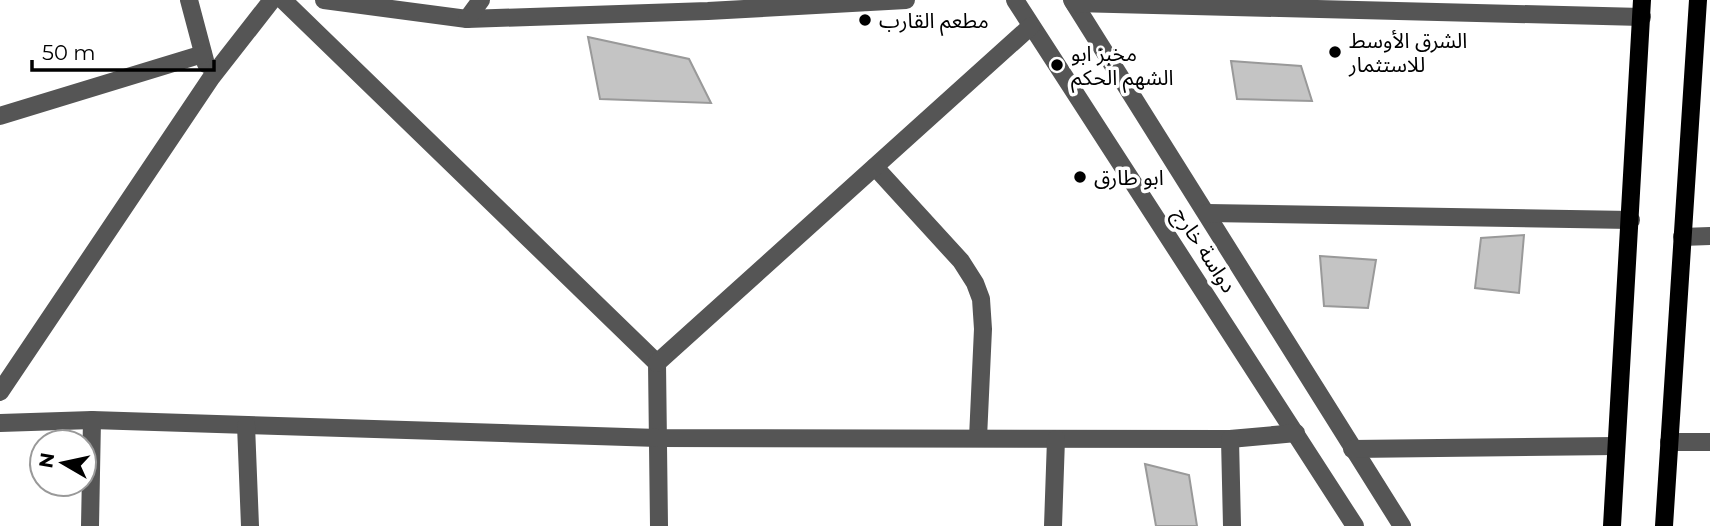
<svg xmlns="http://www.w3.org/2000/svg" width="1710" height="526" viewBox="0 0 1710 526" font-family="Montserrat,'Noto Sans Arabic',sans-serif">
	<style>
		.building { fill: #c4c4c4; stroke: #999; stroke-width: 2 }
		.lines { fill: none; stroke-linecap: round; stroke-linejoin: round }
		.minor { stroke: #555; stroke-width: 18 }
		.major { stroke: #000; stroke-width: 18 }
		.poi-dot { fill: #000; stroke: #fff; stroke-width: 2.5 }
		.labels { text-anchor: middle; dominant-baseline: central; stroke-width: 7; stroke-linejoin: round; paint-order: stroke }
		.poi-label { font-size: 21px; fill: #000; stroke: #fff; text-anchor: start }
		.street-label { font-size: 21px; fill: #000; stroke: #fff }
	</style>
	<rect width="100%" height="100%" fill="#fff"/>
	<g class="building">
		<path d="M588,37L689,59L711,103L600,99Z"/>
		<path d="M1231,61L1301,66L1312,101L1237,99Z"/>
		<path d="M1524,235L1519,293L1475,288L1481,238Z"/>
		<path d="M1320,256L1376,260L1368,308L1324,306Z"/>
		<path d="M1145,464L1189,475L1197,526H1156Z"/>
	</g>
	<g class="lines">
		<g class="minor">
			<path d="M189,0L206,64"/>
			<path d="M283,0L657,363L659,526"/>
			<path d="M324,0L467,19L708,11L906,0"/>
			<path d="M1015,0L1355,526"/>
			<path d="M1072,0L1402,526"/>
			<path d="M1074,3L1642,17"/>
			<path d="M467,19L481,0"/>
			<path d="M0,116L203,54"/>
			<path d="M875,167L961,261L975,283L981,299L983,329L978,438"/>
			<path d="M1207,213L1631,220"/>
			<path d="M1682,237L1710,236"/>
			<path d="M657,363L1031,26"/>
			<path d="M0,392L211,78L272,0"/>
			<path d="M0,423L92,420L658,438L1230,439L1296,433"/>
			<path d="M246,425L250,526"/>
			<path d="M1230,439L1232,526"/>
			<path d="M1669,442H1710"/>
			<path d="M1352,449L1616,446"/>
			<path d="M90,526L92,420"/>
			<path d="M1053,526L1056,439"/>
		</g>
		<g class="major">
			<path d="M1612,526L1642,0"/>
			<path d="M1664,526L1698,0"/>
		</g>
	</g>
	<g class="poi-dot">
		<circle cx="865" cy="20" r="7"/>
		<circle cx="1335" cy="52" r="7"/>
		<circle cx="1057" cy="65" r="7"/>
		<circle cx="1080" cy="177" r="7"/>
	</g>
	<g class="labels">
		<g class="poi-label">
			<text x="879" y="20">مطعم القارب</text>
			<text x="1349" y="40">الشرق الأوسط<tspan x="1349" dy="24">للاستثمار</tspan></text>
			<text x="1071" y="53">مخبز ابو<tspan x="1071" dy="24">الشهم الحكم</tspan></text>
			<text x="1094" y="177">ابو طارق</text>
		</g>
		<g class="street-label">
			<text transform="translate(1205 250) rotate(57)">دواسة خارج</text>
		</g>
	</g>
	<g transform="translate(63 463) rotate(279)"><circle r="33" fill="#ffffff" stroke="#999999" stroke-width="2"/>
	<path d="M0-5L12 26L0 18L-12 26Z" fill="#000000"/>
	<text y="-10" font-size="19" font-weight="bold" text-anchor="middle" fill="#000000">N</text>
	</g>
	<path d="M32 60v10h182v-10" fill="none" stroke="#000000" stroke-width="3.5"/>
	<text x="42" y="60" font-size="21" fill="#000000" stroke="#ffffff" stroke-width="5" paint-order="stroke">50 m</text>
</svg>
